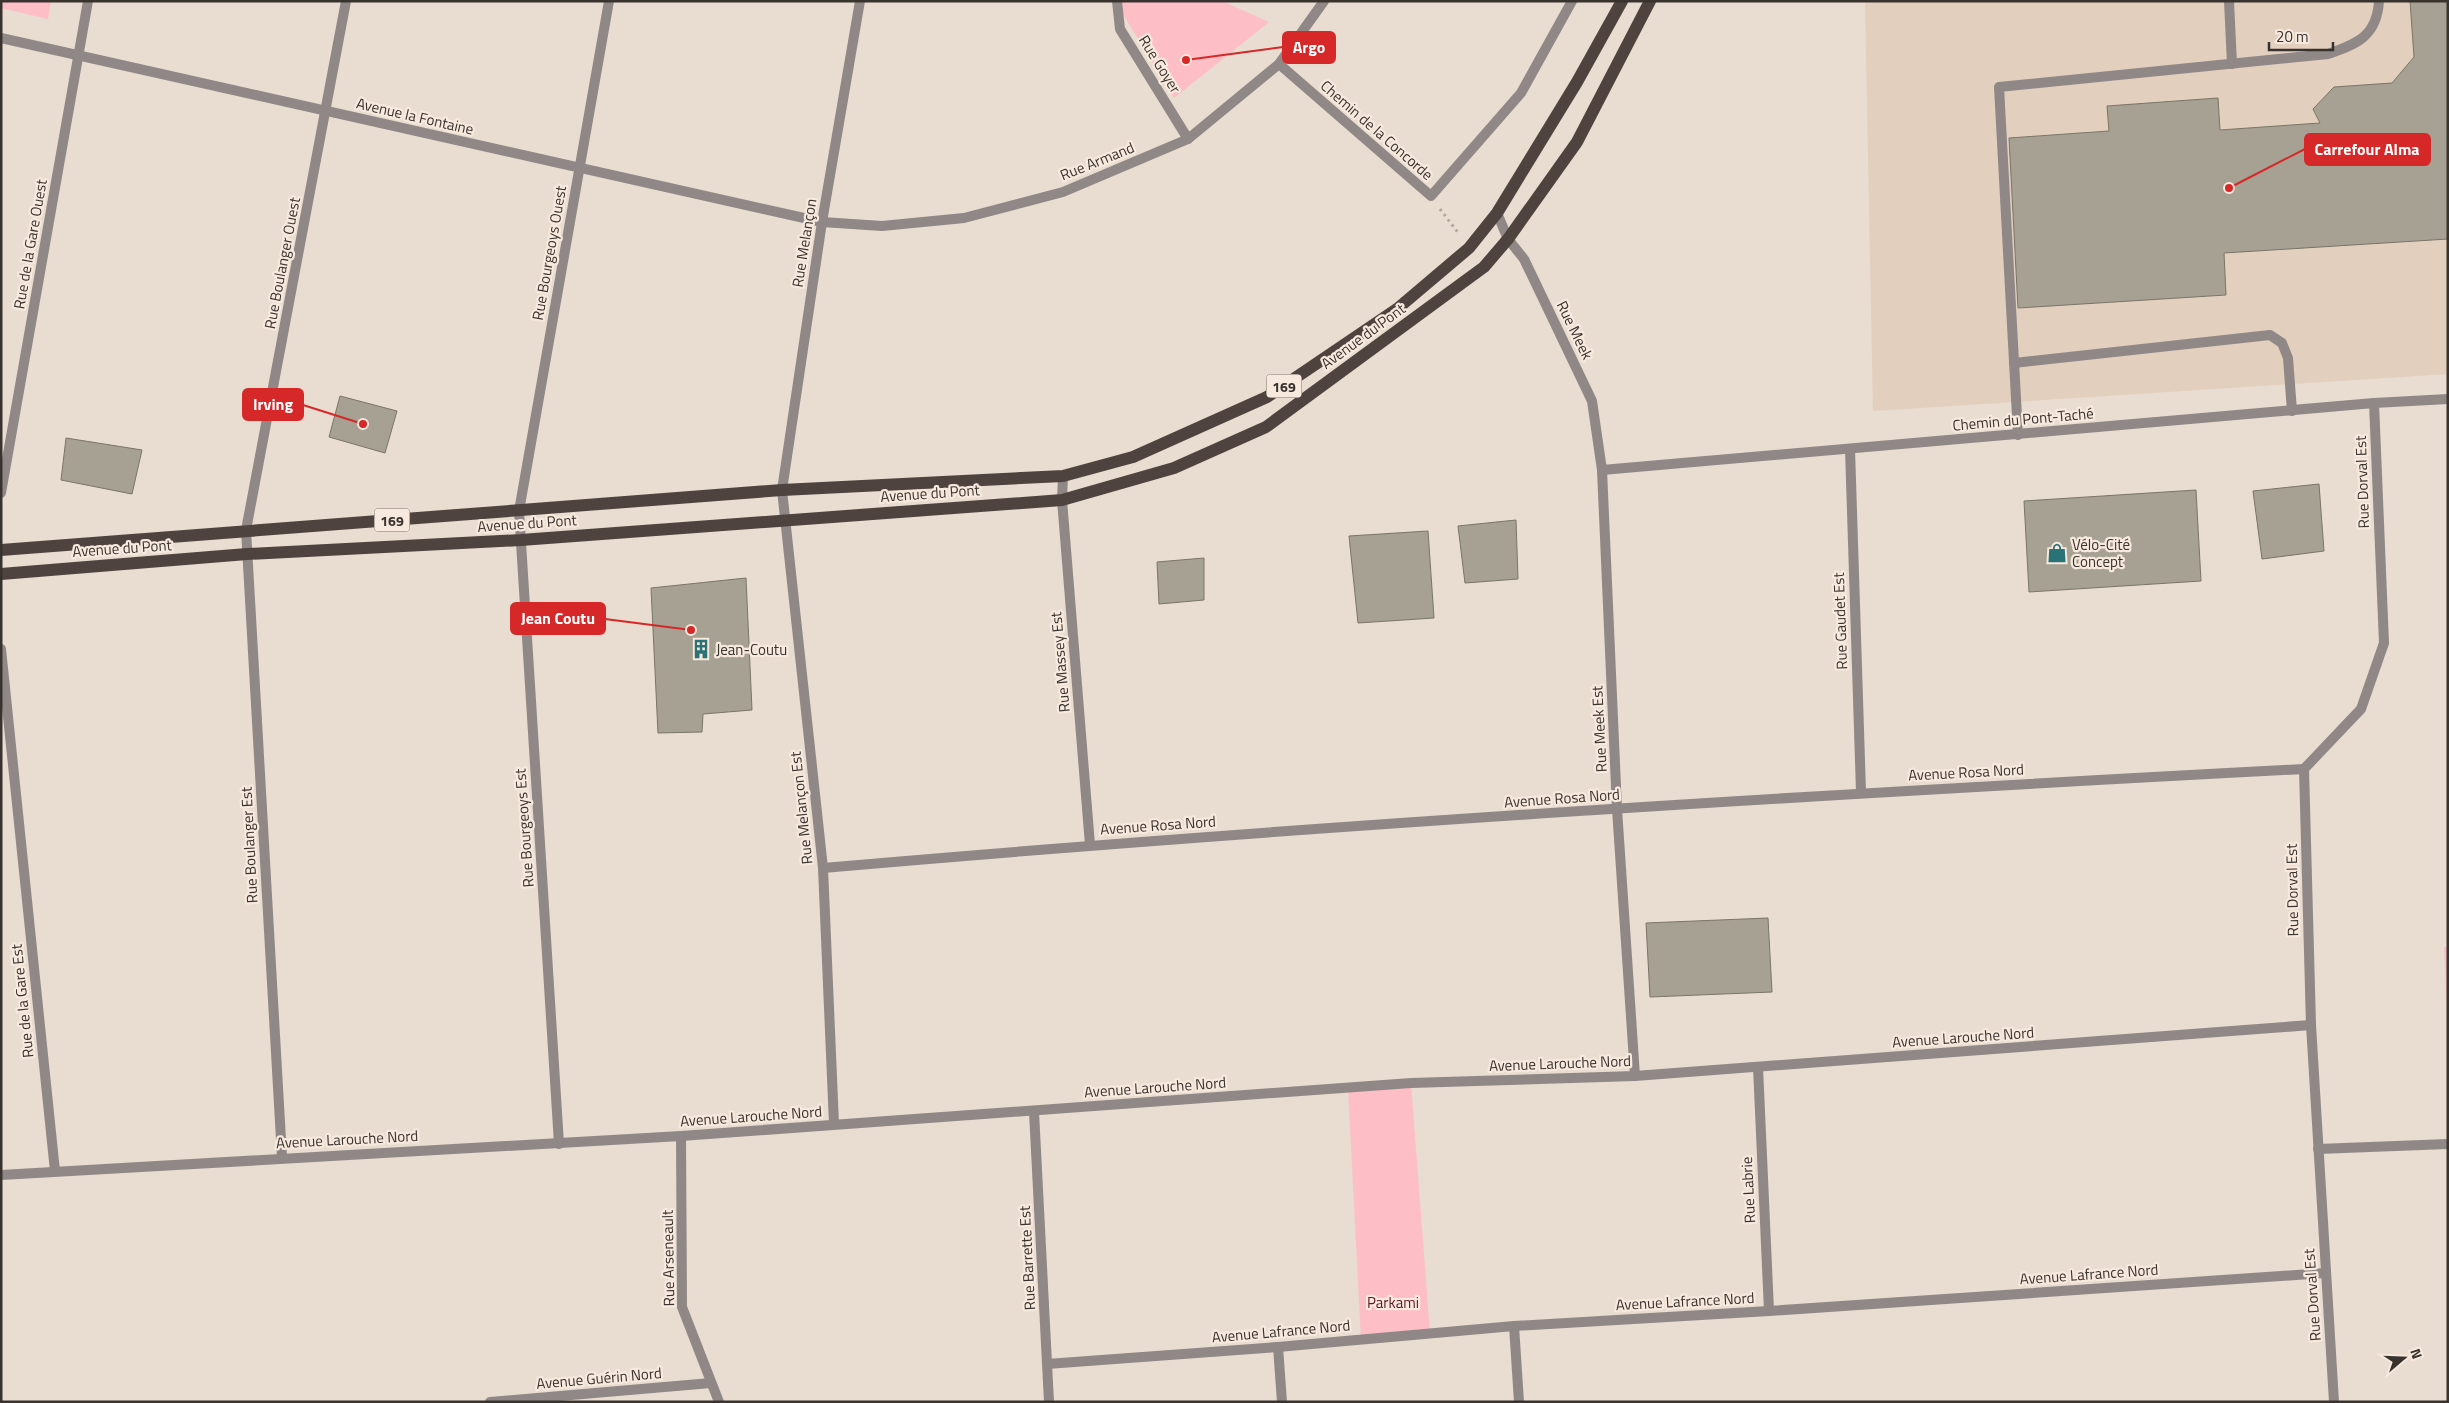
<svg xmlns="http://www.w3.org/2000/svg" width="2449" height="1403" viewBox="0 0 2449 1403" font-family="'Titillium Web',sans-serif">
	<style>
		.built { fill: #e2cfbe }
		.green { fill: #febec6 }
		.building { fill: #a7a193; stroke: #7a7567 }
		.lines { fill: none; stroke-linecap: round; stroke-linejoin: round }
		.path { stroke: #b2a89e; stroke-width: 3; stroke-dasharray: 2.5 4; stroke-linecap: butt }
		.service { stroke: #908886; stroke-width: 10 }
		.minor { stroke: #908886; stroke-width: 10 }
		.tertiary { stroke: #908886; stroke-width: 10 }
		.primary { stroke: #4f433f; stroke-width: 12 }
		.labels { text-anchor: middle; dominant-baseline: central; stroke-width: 4.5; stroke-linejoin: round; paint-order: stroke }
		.shield { fill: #f7e9dd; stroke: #726a63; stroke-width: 1 }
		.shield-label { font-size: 14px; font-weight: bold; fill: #39332f }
		.street-label { font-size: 15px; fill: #39332f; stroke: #f7e9dd }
		.poi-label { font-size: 15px; fill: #39332f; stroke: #f7e9dd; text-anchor: start }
		.park-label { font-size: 15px; fill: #631429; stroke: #f7e9dd }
		.leader { fill: none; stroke: #d62828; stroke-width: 2 }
		.callout-dot { fill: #d62828; stroke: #f7e9dd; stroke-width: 2 }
		.callout { fill: #d62828; stroke: #d62828; stroke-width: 2 }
		.callout-label { font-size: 16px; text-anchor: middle; font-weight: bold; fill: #fff }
	</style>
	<rect width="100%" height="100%" fill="#e9dcd0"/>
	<path class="built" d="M1865,1H2448V374L1873,411Z"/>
	<g class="green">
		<path d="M1,1H51L48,19L1,8Z"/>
		<path d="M1122,1H1222L1269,22L1174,98L1123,14Z"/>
		<path d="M2444,947H2448V1029Z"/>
		<path d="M1411,1083L1430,1333L1361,1340L1348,1088Z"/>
	</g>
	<g class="building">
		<path d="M2410,1H2448V239L2224,253L2226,295L2018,308L2009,138L2109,131L2107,106L2218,98L2220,130L2320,123L2313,109L2334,87L2392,83L2414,57Z"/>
		<path d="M340,396L397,411L385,453L329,437Z"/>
		<path d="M66,438L142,450L132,494L61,480Z"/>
		<path d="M2319,484L2324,551L2262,559L2253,491Z"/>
		<path d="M2196,490L2201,581L2029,592L2024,501Z"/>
		<path d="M1516,520L1518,579L1465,583L1458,526Z"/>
		<path d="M1428,531L1434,618L1358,623L1349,536Z"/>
		<path d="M1204,558V600L1159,604L1157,562Z"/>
		<path d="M746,578L752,710L703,714L702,732L658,733L651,588Z"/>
		<path d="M1768,918L1772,992L1650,997L1646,923Z"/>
	</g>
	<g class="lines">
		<path class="path" d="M1440,209L1459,234"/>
		<g class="service">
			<path d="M2229,1L2232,64"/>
			<path d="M2014,363L2270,335L2282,343L2288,358L2292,411"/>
			<path d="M2018,435L1999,87L2328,54C2357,44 2377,36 2379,1"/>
		</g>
		<g class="minor">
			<path d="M1117,1L1120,29L1188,139"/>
			<path d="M1,38L822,222L882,226L964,218L1063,192L1188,139L1279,64L1324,1"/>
			<path d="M1279,64L1431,196L1521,93L1572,1"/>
			<path d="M1497,213L1508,239L1524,259L1592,401L1602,470L1617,809L1635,1076"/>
			<path d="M1850,449L1861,792"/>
			<path d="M1602,470L2374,403L2448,399"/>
			<path d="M1063,476L1062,500L1090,845"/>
			<path d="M782,490L823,868L834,1124"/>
			<path d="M1,493L88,1"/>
			<path d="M1,649L55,1171"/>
			<path d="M823,868C1316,825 1810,795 2304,769"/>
			<path d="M1758,1067L1769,1311"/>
			<path d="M1034,1112L1049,1402"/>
			<path d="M681,1136L682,1307L719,1402"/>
			<path d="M559,1144L519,511L609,1"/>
			<path d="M2318,1149L2448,1144"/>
			<path d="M282,1157L246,530L346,1"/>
			<path d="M1,1175L681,1136L1411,1083L1635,1076L2311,1025"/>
			<path d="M1514,1326L1519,1402"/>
			<path d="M1278,1347L1282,1402"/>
			<path d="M1047,1364L1278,1347L1514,1326L1769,1311L2325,1273"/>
			<path d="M490,1402L711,1383"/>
			<path d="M2334,1402L2311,1025L2304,769L2361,709L2384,643L2374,403"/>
		</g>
		<path class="tertiary" d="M782,490L822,222L860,1"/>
		<g class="primary">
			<path d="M1,550L782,490L1063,476L1133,457L1267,397L1397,309L1469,248L1497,213L1577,82L1622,1"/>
			<path d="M1,574L247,554L521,540L1062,500L1174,468L1266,427L1484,267L1508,239L1577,142L1650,1"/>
		</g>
	</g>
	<defs>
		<symbol id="shop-bare" viewBox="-9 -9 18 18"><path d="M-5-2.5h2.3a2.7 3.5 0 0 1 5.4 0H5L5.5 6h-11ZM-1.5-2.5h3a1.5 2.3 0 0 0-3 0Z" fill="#297376" stroke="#f7e9dd" stroke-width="2.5" paint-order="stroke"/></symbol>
		<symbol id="building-bare" viewBox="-9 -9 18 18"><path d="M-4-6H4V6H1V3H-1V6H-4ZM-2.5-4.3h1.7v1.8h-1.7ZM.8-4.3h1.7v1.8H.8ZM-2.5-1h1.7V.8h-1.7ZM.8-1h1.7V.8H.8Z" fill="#297376" stroke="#f7e9dd" stroke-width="2.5" paint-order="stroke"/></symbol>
	</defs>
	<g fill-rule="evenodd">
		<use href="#shop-bare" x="2043" y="539" width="28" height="28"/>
		<use href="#building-bare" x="687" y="635" width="28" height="28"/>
	</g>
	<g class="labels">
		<g class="shield">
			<rect x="1266.5" y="374.5" width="35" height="23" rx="4"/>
			<rect x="374.5" y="508.5" width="35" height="23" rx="4"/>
		</g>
		<g class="shield-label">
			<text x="1284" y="386">169</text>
			<text x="392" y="520">169</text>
		</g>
		<g class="street-label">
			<text transform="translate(1160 64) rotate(58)">Rue Goyer</text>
			<text transform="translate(415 116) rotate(13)">Avenue la Fontaine</text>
			<text transform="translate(1377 130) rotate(41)">Chemin de la Concorde</text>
			<text transform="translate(1097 161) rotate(-22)">Rue Armand</text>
			<text transform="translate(804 243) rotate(-81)">Rue Melançon</text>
			<text transform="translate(30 244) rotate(-80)">Rue de la Gare Ouest</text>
			<text transform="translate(549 253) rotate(-80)">Rue Bourgeoys Ouest</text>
			<text transform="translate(282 263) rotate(-79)">Rue Boulanger Ouest</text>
			<text transform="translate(1575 330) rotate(64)">Rue Meek</text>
			<text transform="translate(1363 336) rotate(-36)">Avenue du Pont</text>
			<text transform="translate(2023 419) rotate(-5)">Chemin du Pont-Taché</text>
			<text transform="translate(2362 482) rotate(-92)">Rue Dorval Est</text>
			<text transform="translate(930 493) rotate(-4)">Avenue du Pont</text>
			<text transform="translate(527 523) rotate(-4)">Avenue du Pont</text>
			<text transform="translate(122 548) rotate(-4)">Avenue du Pont</text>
			<text transform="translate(1840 621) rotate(-92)">Rue Gaudet Est</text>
			<text transform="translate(1060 662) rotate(-95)">Rue Massey Est</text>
			<text transform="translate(1599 729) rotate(-93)">Rue Meek Est</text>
			<text transform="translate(1966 772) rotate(-3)">Avenue Rosa Nord</text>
			<text transform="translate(1562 798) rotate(-4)">Avenue Rosa Nord</text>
			<text transform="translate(801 808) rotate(-96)">Rue Melançon Est</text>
			<text transform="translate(1158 825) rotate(-4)">Avenue Rosa Nord</text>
			<text transform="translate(524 828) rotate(-94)">Rue Bourgeoys Est</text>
			<text transform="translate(249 845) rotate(-93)">Rue Boulanger Est</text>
			<text transform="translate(2292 890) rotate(-91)">Rue Dorval Est</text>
			<text transform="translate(22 1001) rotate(-96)">Rue de la Gare Est</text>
			<text transform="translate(1963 1037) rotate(-4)">Avenue Larouche Nord</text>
			<text transform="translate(1560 1063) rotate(-2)">Avenue Larouche Nord</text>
			<text transform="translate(1155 1087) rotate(-4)">Avenue Larouche Nord</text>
			<text transform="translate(751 1116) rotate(-4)">Avenue Larouche Nord</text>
			<text transform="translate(347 1139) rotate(-3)">Avenue Larouche Nord</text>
			<text transform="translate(1748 1190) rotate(-93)">Rue Labrie</text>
			<text transform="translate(668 1258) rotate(-91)">Rue Arseneault</text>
			<text transform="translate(1027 1258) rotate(-93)">Rue Barrette Est</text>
			<text transform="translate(2089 1274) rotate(-4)">Avenue Lafrance Nord</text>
			<text transform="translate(2312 1295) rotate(-94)">Rue Dorval Est</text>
			<text transform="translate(1685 1301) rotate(-3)">Avenue Lafrance Nord</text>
			<text transform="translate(1281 1331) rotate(-5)">Avenue Lafrance Nord</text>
			<text transform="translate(599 1378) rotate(-5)">Avenue Guérin Nord</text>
		</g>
		<g class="poi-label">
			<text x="2072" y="544">Vélo-Cité<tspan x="2072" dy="17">Concept</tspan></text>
			<text x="716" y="649">Jean-Coutu</text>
		</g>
		<g class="park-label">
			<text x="1393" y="1302">Parkami</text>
		</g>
	</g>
	<path class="leader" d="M1186 60L1283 47M2229 188L2305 149M363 424L303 405M691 630L605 619"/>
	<g class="callout-dot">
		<circle cx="1186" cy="60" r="5"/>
		<circle cx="2229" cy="188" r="5"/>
		<circle cx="363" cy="424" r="5"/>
		<circle cx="691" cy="630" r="5"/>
	</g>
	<g class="callout">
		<rect x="1283" y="32" width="52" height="31" rx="5"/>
		<rect x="2305" y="134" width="125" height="31" rx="5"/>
		<rect x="243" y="389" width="60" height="31" rx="5"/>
		<rect x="511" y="603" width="94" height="31" rx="5"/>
	</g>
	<g class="callout-label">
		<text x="1309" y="53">Argo</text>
		<text x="2367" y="155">Carrefour Alma</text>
		<text x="273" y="410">Irving</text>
		<text x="558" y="624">Jean Coutu</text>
	</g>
	<rect width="2449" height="1403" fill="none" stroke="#39332f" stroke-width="5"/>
	<g transform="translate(2404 1358) rotate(71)" stroke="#f7e9dd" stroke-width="4" paint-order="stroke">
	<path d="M0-4L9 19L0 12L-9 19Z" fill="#39332f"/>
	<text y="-8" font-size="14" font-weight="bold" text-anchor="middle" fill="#39332f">N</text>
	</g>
	<path d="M2269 42v8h64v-8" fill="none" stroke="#39332f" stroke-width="2.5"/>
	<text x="2276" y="42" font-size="15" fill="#39332f" stroke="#f7e9dd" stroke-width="4" paint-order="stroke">20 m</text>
</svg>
